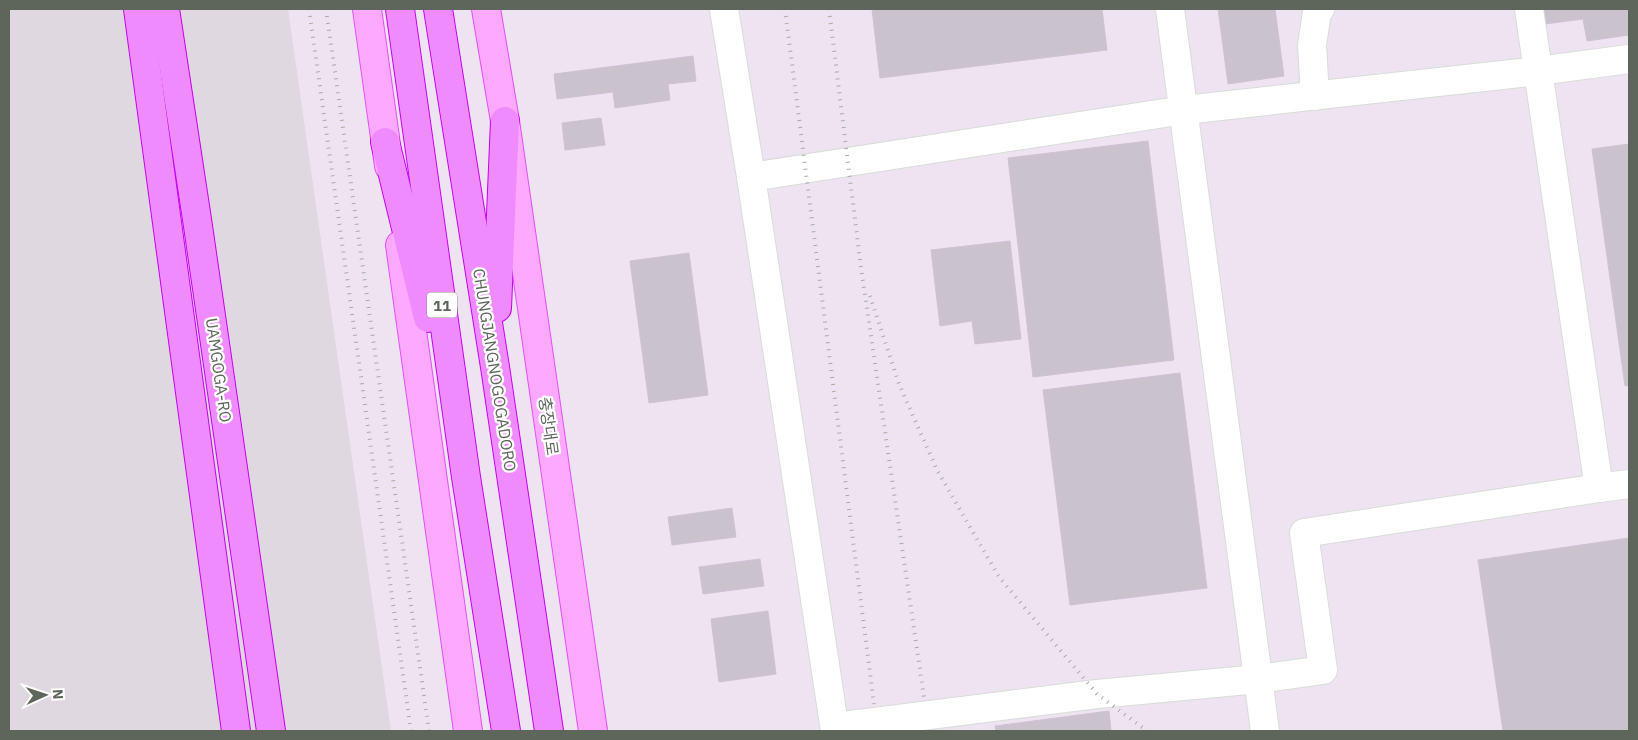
<svg xmlns="http://www.w3.org/2000/svg" width="1638" height="740" viewBox="0 0 1638 740" font-family="'IBM Plex Sans','Noto Sans KR',sans-serif">
	<style>
		.industrial { fill: #dfd8e0 }
		.building { fill: #cac2cd; stroke: #d1c1d5 }
		.lines { fill: none; stroke-linecap: round; stroke-linejoin: round }
		.minor-casing { stroke: #d7ded6; stroke-width: 30 }
		.major-casing { stroke: #e44dff; stroke-width: 30 }
		.highway-casing { stroke: #c500f3; stroke-width: 30 }
		.minor { stroke: #fff; stroke-width: 28 }
		.major { stroke: #fca9ff; stroke-width: 28 }
		.highway { stroke: #f08bff; stroke-width: 28 }
		.rail { stroke: #a9aba8; stroke-width: 4; stroke-dasharray: 1 6; stroke-linecap: butt }
		.labels { text-anchor: middle; dominant-baseline: central; stroke-width: 4.5; stroke-linejoin: round; paint-order: stroke }
		.shield { fill: #fff; stroke: #8e938c; stroke-width: 1 }
		.shield-label { font-size: 15px; font-weight: bold; fill: #5e655b }
		.street-label { font-size: 16px; fill: #5e655b; stroke: #fff }
	</style>
	<rect width="100%" height="100%" fill="#eee3f0"/>
	<path class="industrial" d="M9,9H288L391,731H9Z"/>
	<g class="building">
		<path d="M872,9H1102L1107,50L880,78Z"/>
		<path d="M1218,9H1275L1284,76L1228,84Z"/>
		<path d="M1543,9H1629V35L1587,41L1583,19L1545,24Z"/>
		<path d="M693,56L696,81L668,84L670,100L615,108L613,92L557,99L554,74Z"/>
		<path d="M601,118L605,145L565,150L562,123Z"/>
		<path d="M1148,141L1174,360L1033,377L1008,158Z"/>
		<path d="M1629,144V385L1625,386L1592,149Z"/>
		<path d="M1010,241L1021,339L975,344L972,321L940,326L931,250Z"/>
		<path d="M689,253L708,395L649,403L630,261Z"/>
		<path d="M1180,373L1207,588L1070,605L1043,390Z"/>
		<path d="M732,508L736,537L672,545L668,517Z"/>
		<path d="M1629,538V731H1503L1478,560Z"/>
		<path d="M760,559L764,586L703,594L699,567Z"/>
		<path d="M768,611L776,674L719,682L711,619Z"/>
		<path d="M1109,711L1111,731H996L995,726Z"/>
	</g>
	<g class="lines">
		<defs>
			<g id="minor">
				<path d="M724,9L751,177"/>
				<path d="M1170,9L1265,731"/>
				<path d="M1529,9L1599,488L1629,484"/>
				<path d="M1315,96L1312,45L1317,12L1320,9"/>
				<path d="M835,727L1097,694L1259,679L1323,670L1304,533L1599,488"/>
				<path d="M835,731L751,177L1184,110L1538,71L1629,59"/>
			</g>
			<g id="major">
				<path d="M367,9L389,166"/>
				<path d="M486,9L505,121L593,731"/>
				<path d="M400,245L468,731"/>
			</g>
			<g id="highway">
				<path d="M138,9L236,731"/>
				<path d="M165,9L198,226L271,731"/>
				<path d="M400,9L466,477L506,731"/>
				<path d="M438,9L495,367L549,731"/>
				<path d="M385,142L428,318"/>
				<path d="M497,308L505,121"/>
			</g>
		</defs>
		<use href="#minor" class="minor-casing"/>
		<use href="#major" class="major-casing"/>
		<use href="#highway" class="highway-casing"/>
		<use href="#minor" class="minor"/>
		<use href="#major" class="major"/>
		<use href="#highway" class="highway"/>
		<g class="rail">
			<path d="M309,9L411,731"/>
			<path d="M326,9L429,731"/>
			<path d="M785,9L874,704"/>
			<path d="M829,9L861,268L924,697"/>
			<path d="M870,296L899,384L937,470L999,577L1097,694L1147,731"/>
		</g>
	</g>
	<g class="labels">
		<rect class="shield" x="427" y="292.5" width="30" height="25" rx="4"/>
		<g class="shield-label">
			<text x="442" y="305">11</text>
		</g>
		<g class="street-label">
			<text transform="translate(219 370) rotate(82)">UAMGOGA-RO</text>
			<text transform="translate(495 370) rotate(81)">CHUNGJANGNOGOGADORO</text>
			<text transform="translate(549 426) rotate(82)">충장대로</text>
		</g>
	</g>
	<rect width="1638" height="740" fill="none" stroke="#5e655b" stroke-width="20"/>
	<g transform="translate(45 695) rotate(87)" stroke="#ffffff" stroke-width="4" paint-order="stroke">
	<path d="M0-4L9 19L0 12L-9 19Z" fill="#5e655b"/>
	<text y="-8" font-size="14" font-weight="bold" text-anchor="middle" fill="#5e655b">N</text>
	</g>
</svg>
